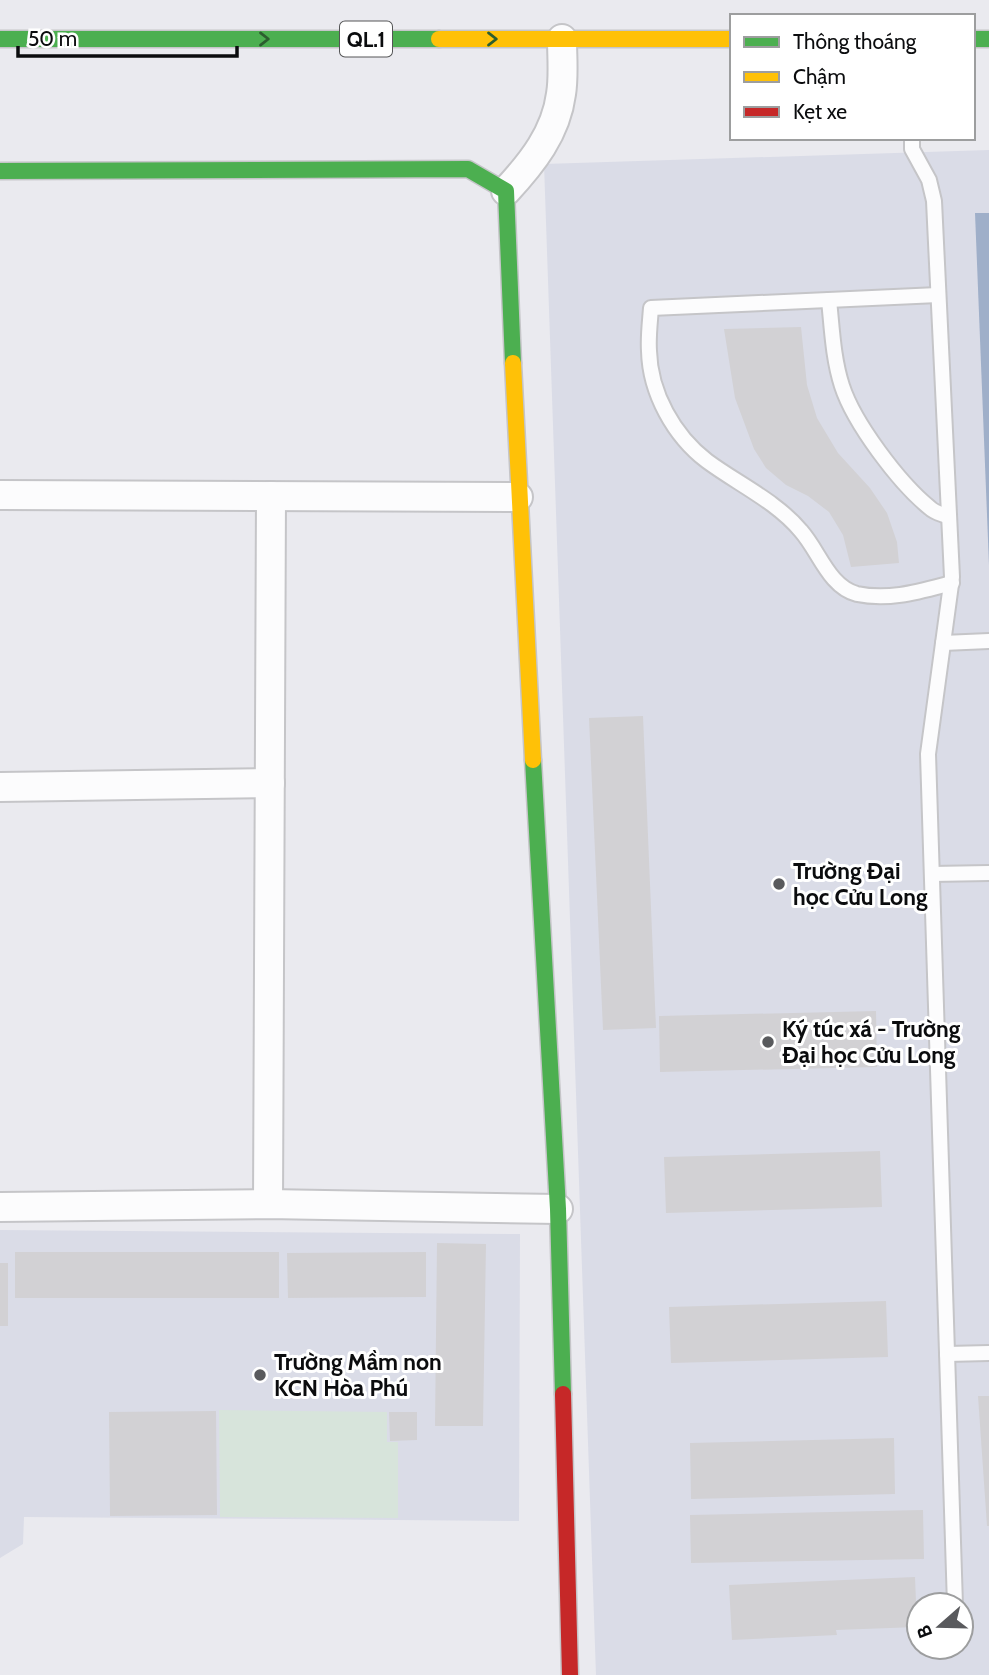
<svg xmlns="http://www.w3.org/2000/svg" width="989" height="1675" viewBox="0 0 989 1675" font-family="Cabin,sans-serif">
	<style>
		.built { fill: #dadce7; fill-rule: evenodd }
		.green { fill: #d7e4db }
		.water { fill: #9fafc9 }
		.building { fill: #d2d1d4 }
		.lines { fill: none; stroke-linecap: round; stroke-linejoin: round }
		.lane-casing { stroke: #c5c5c8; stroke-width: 18 }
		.street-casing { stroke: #c5c5c8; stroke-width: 32 }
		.fast-casing { stroke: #c5c5c8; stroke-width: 19 }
		.slow-casing { stroke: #c5c5c8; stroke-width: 19 }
		.jam-casing { stroke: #c5c5c8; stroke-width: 19 }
		.lane { stroke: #fcfcfd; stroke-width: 14 }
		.street { stroke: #fcfcfd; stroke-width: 28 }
		.fast { stroke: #4caf50; stroke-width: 16 }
		.slow { stroke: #ffc107; stroke-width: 16 }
		.jam { stroke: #c62828; stroke-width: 16 }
		.oneway { stroke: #2c5e2f }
		.poi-dot { fill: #595a5d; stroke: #fff; stroke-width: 2.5 }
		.labels { text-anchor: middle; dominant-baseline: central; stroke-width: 6; stroke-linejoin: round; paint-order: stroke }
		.shield { fill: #fff; stroke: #545556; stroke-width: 2 }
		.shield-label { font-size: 21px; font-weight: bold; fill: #0b0c0e }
		.poi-label { font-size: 23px; font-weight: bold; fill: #0b0c0e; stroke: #fff; text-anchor: start }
	</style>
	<rect width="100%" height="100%" fill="#eaeaef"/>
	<g class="built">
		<path d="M989,150V1675H596L544,164ZM919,1605H961V1647H919Z"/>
		<path d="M0,1230L520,1234L519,1521L24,1517L23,1544L0,1558Z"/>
	</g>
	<path class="green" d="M219,1410L387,1412V1442H398V1518L220,1517Z"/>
	<path class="water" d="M975,213H989V565Z"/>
	<g class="building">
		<path d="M801,327L807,385L817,418L838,453L870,488L887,513L897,542L899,563L851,567L843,535L829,512L808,496L786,485L766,468L754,449L735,398L724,329Z"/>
		<path d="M643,716L656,1028L603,1030L589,718Z"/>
		<path d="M876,1011L877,1067L660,1072L659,1016Z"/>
		<path d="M880,1151L882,1207L666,1213L664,1157Z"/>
		<path d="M437,1243L486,1244L483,1426H435Z"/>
		<rect x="15" y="1252" width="264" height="46"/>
		<path d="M426,1252V1297L288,1298L287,1253Z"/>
		<rect x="0" y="1263" width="8" height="63"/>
		<path d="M886,1301L888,1357L671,1363L669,1307Z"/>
		<path d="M978,1396H989V1526H987Z"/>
		<path d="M216,1411L217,1515L110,1516L109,1412Z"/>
		<path d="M389,1412H417V1440L390,1441Z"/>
		<path d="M894,1438L895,1494L691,1499L690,1443Z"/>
		<path d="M923,1510L924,1559L691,1563L690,1515Z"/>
		<path d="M915,1577L917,1627L836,1630L837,1635L732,1640L729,1585Z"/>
	</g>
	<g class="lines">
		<defs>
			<g id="lane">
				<path d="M912,138V149L929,180L934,201L952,577L928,754L955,1605"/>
				<path d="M938,295L651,308C650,322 648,336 649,351C650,393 674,436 707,461C738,484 776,501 801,531C819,551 829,587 857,594C890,601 921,591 952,583"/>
				<path d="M829,300C832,329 833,358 842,386C854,423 899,483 930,508C935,513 943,514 949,517"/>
				<path d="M943,643L989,641"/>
				<path d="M932,874L989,873"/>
				<path d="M947,1354L989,1353"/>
			</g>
			<g id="street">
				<path d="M506,191C532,163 556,133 561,94C564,76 562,57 562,39"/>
				<path d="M0,495L518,497"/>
				<path d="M0,787L270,783"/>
				<path d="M268,1204L271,496"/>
				<path d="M0,1207L268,1204L558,1209"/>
			</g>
			<g id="fast">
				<path d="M0,39H439"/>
				<path d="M973,39H989"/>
				<path d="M0,171L468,169L506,191L513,363"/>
				<path d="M533,760L558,1209L563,1394"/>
			</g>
			<g id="slow">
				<path d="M439,39H732"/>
				<path d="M513,363L533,760"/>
			</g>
			<path id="jam" d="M563,1394L570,1675"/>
		</defs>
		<use href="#lane" class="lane-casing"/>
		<use href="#street" class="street-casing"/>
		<use href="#fast" class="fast-casing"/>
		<use href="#slow" class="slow-casing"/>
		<use href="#jam" class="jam-casing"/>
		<use href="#lane" class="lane"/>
		<use href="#street" class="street"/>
		<use href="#fast" class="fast"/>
		<use href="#slow" class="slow"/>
		<use href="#jam" class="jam"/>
	</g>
	<defs><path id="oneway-chevron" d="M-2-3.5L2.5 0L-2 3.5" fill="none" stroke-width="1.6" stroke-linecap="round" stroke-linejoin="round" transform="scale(1.75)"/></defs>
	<g class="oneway">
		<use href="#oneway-chevron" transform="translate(264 39)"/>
		<use href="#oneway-chevron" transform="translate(492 39)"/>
	</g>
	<g class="poi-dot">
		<circle cx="779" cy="884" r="7"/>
		<circle cx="768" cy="1042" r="7"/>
		<circle cx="260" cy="1375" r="7"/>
	</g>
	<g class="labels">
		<rect class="shield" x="340" y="21.5" width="52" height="35" rx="5"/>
		<g class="shield-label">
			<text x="366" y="39">QL.1</text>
		</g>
		<g class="poi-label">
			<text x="793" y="871">Trường Đại<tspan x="793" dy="26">học Cửu Long</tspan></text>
			<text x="782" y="1029">Ký túc xá - Trường<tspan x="782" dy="26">Đại học Cửu Long</tspan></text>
			<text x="274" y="1362">Trường Mầm non<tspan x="274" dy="26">KCN Hòa Phú</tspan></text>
		</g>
	</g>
	<rect x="730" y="14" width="245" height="126" fill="#ffffff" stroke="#9d9e9f" stroke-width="2"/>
	<rect x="744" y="37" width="35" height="10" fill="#4caf50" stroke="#9d9e9f" stroke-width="2"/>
	<text x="793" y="49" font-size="21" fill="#0b0c0e">Thông thoáng</text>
	<rect x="744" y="72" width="35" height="10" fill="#ffc107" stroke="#9d9e9f" stroke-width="2"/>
	<text x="793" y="84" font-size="21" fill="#0b0c0e">Chậm</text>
	<rect x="744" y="107" width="35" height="10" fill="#c62828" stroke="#9d9e9f" stroke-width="2"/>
	<text x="793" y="119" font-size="21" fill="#0b0c0e">Kẹt xe</text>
	<g transform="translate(940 1626) rotate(250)"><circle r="33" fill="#ffffff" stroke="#9d9e9f" stroke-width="2"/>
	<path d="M0-5L12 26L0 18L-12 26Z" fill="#595a5d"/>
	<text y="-10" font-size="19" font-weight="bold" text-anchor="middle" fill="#0b0c0e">B</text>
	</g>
	<path d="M18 46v10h219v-10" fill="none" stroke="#0b0c0e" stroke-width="3.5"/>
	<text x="28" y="46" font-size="21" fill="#0b0c0e" stroke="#ffffff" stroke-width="5" paint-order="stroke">50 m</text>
</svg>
